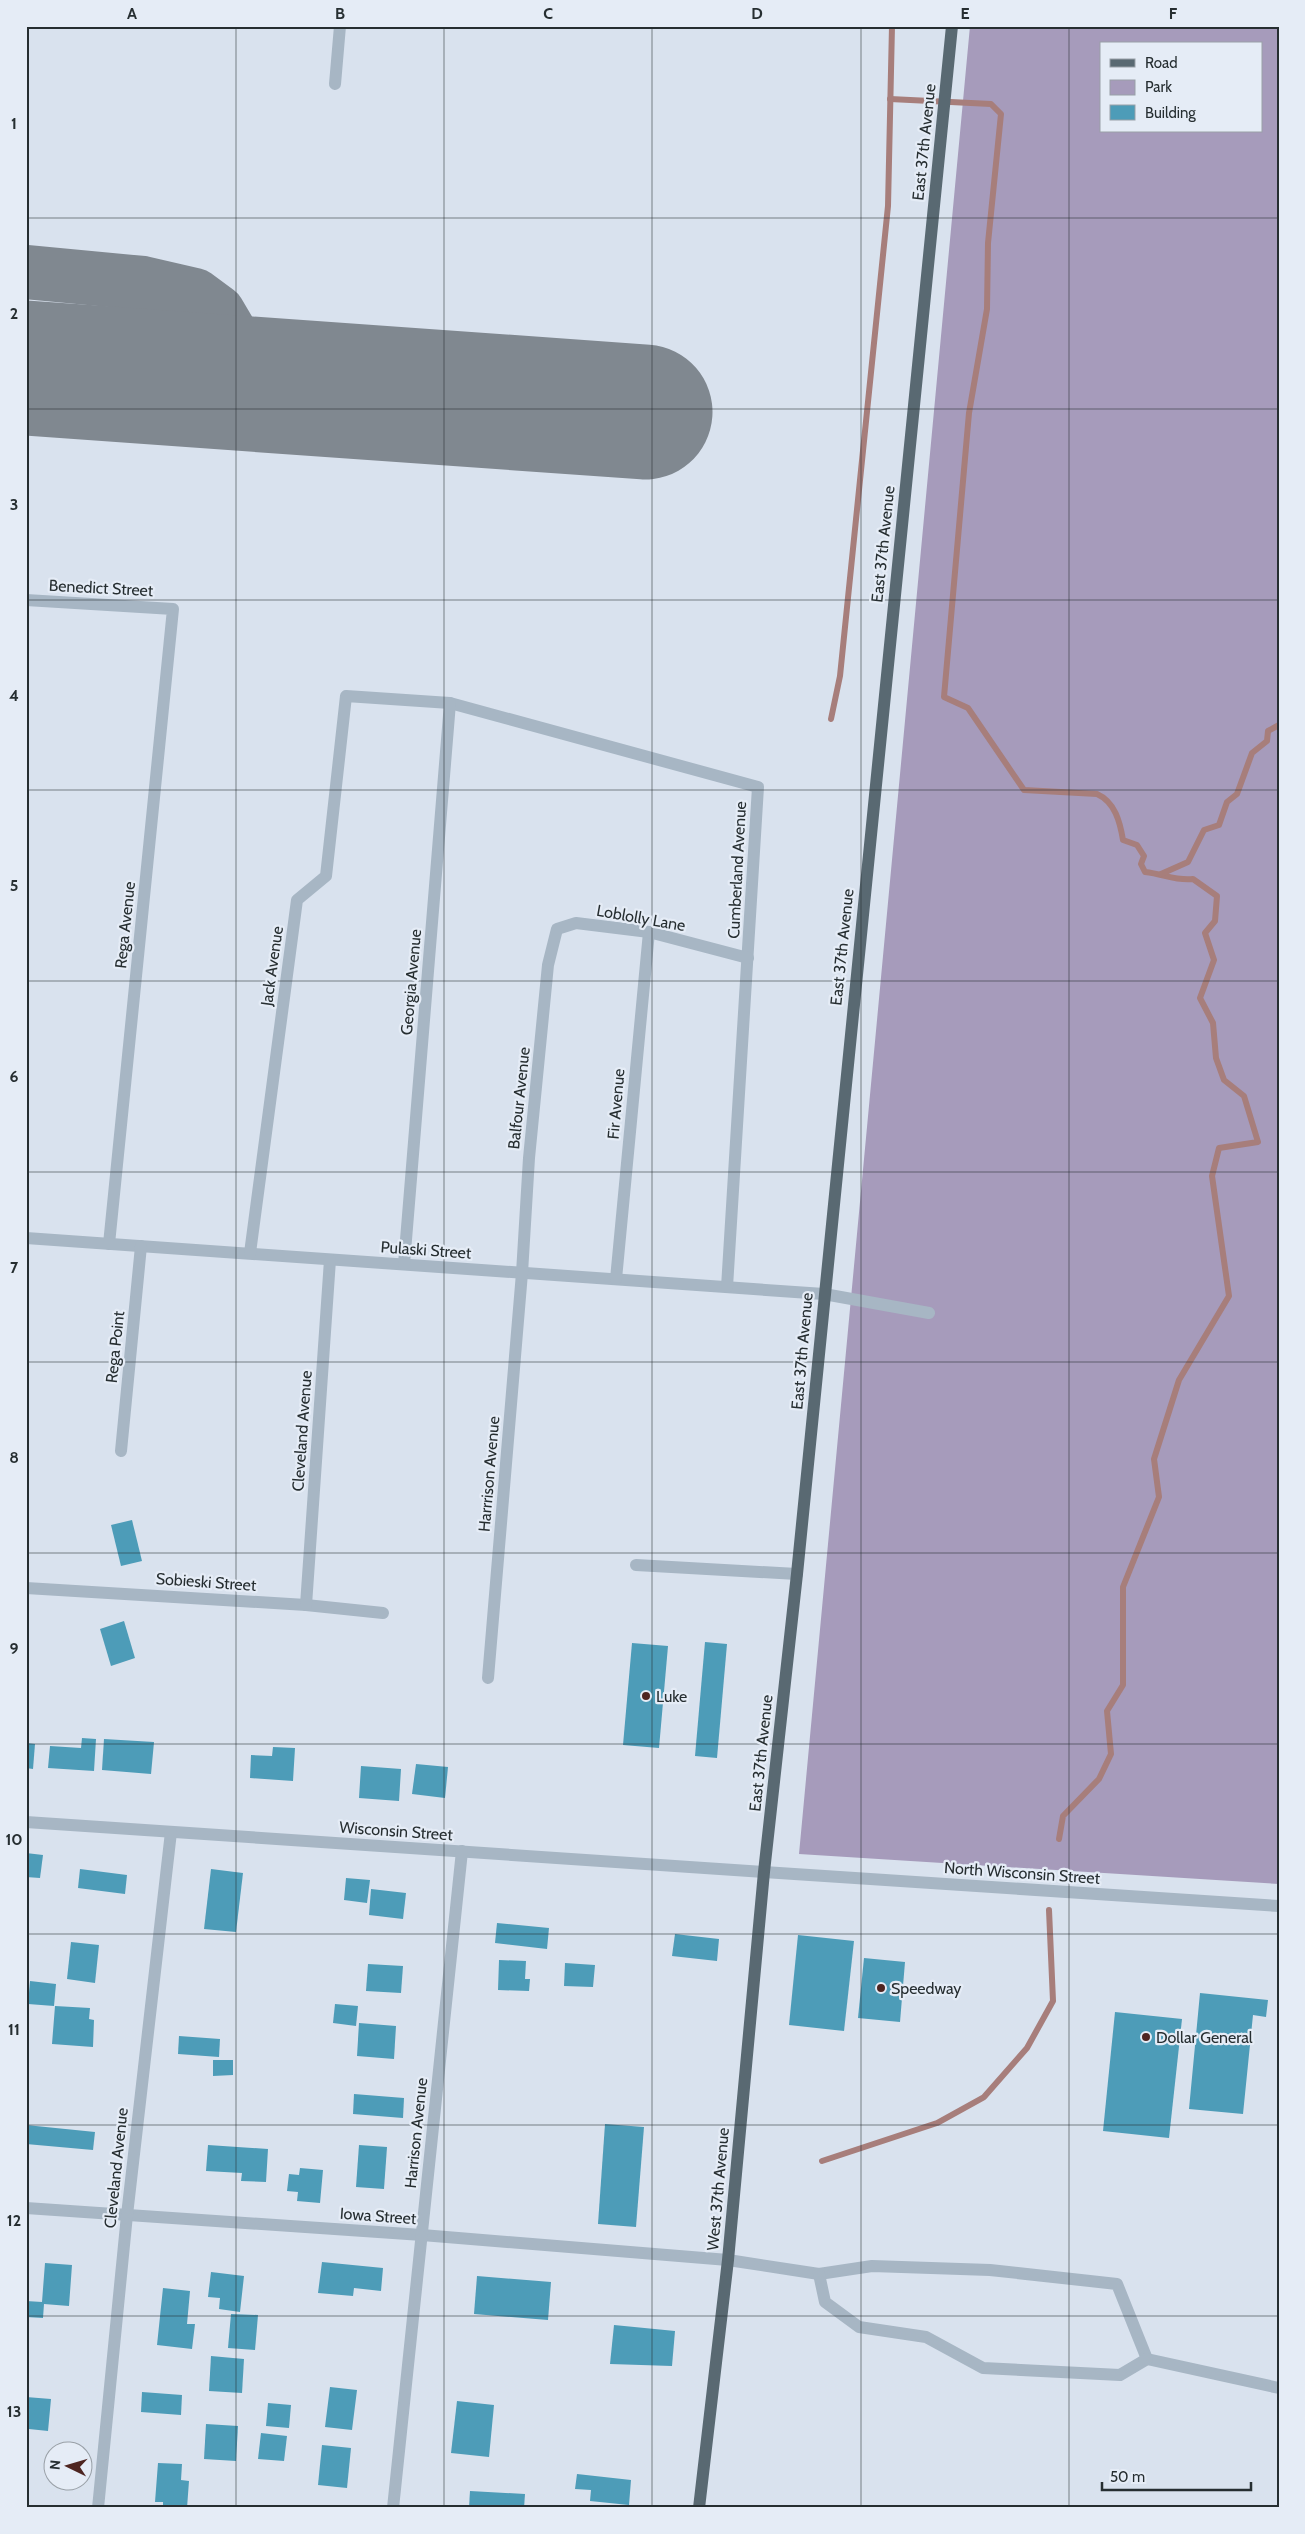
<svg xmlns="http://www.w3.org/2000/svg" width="1305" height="2534" viewBox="0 0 1305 2534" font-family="Cabin,sans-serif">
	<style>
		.green { fill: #a69bbb; fill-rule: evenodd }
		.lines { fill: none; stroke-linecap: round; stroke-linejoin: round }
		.stream { stroke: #a77e7b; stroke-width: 6 }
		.taxiway { stroke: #808890; stroke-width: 54 }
		.runway { stroke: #808890; stroke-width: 135 }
		.building { fill: #4d9cb8 }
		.minor { stroke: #a7b6c4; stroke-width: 12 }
		.tertiary { stroke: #a7b6c4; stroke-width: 12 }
		.primary { stroke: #596972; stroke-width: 12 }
		.grid { fill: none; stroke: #262e31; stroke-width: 1; stroke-opacity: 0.55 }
		.poi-dot { fill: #4e2521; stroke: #e5ecf6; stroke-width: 2 }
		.labels { text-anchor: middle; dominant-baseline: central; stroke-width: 4.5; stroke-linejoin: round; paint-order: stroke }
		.street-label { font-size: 16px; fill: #262e31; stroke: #e5ecf6 }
		.poi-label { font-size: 16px; fill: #262e31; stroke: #e5ecf6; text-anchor: start }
		.neatline { fill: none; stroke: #262e31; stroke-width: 2 }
		.grid-label { font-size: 16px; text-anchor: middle; font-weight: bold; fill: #262e31 }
	</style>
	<rect width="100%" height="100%" fill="#d9e2ee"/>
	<path class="green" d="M970,26H1279V1884L799,1854ZM1101,44H1261V131H1101Z"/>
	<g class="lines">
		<g class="stream">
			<path d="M890,99L991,104L1001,114L988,243L987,309L969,413L944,697L968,708L1024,790L1097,794C1115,802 1120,822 1123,840L1137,845L1144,856L1141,864L1145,872C1164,874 1175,881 1193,879L1217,896L1215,921L1205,933L1214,960L1200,998L1213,1023L1216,1058L1224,1080L1244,1096L1258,1142L1219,1148L1212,1176L1229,1296L1179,1380L1154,1459L1159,1497L1123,1587V1685L1107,1711L1111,1754L1099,1779L1063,1816L1059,1839"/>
			<path d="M831,719L840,676L888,206L892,26"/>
			<path d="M1161,874L1188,862L1204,830L1219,825L1227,802L1237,794L1252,753L1267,741L1268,731L1279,725"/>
			<path d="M822,2161L937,2123L984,2097L1027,2048L1053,2001L1049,1910"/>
		</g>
		<path class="taxiway" d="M26,272L143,283L195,295L218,312L234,339L237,383"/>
		<path class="runway" d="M26,368L645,412"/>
	</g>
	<g class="building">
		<path d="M132,1520L142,1561L121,1566L111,1525Z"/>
		<path d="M124,1621L135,1658L111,1666L100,1629Z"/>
		<path d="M705,1642L727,1644L717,1758L695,1756Z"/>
		<path d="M632,1643L668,1646L659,1748L623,1745Z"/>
		<path d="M82,1738L96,1739L94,1771L48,1768L50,1746L81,1748Z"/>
		<path d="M104,1739L154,1742L151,1774L102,1770Z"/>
		<path d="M26,1743L35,1744L33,1769L26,1768Z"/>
		<path d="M273,1747L295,1748L293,1781L250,1778L251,1755L272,1756Z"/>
		<path d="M416,1764L448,1767L445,1798L412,1794Z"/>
		<path d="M361,1766L401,1769L399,1801L359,1798Z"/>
		<path d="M26,1853L43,1855L40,1878L26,1877Z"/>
		<path d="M80,1869L127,1875L125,1894L78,1888Z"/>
		<path d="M211,1869L243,1873L236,1932L204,1929Z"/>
		<path d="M346,1878L370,1880L367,1903L344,1900Z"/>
		<path d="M371,1889L406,1893L403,1919L369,1915Z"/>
		<path d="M497,1923L549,1928L547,1949L495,1943Z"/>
		<path d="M675,1934L719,1939L717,1961L672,1956Z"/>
		<path d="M798,1935L854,1941L844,2031L789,2025Z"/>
		<path d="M71,1942L99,1945L95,1983L67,1979Z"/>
		<path d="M864,1958L905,1962L900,2022L858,2018Z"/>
		<path d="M499,1960L526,1961L525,1979H530L529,1991L498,1990Z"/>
		<path d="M565,1963L595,1965L593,1987L564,1986Z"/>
		<path d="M368,1964L403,1966L401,1993L366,1991Z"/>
		<path d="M30,1981L56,1984L54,2006L28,2004Z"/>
		<path d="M1200,1993L1268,2000L1266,2017L1253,2015L1243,2114L1189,2109Z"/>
		<path d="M335,2004L358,2006L356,2026L333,2023Z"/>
		<path d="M55,2006L90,2008L89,2019L94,2020L93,2047L52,2044Z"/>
		<path d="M1115,2012L1182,2019L1169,2138L1103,2131Z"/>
		<path d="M359,2023L396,2026L394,2059L357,2056Z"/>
		<path d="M179,2036L220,2039L219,2057L178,2054Z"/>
		<path d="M213,2060H233V2075L213,2076Z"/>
		<path d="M354,2094L404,2098L403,2118L353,2114Z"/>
		<path d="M605,2124L644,2127L636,2227L598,2224Z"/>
		<path d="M26,2125L95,2132L93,2150L26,2144Z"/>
		<path d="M208,2145L268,2149L266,2182L241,2181L242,2173L206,2171Z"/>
		<path d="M359,2145L387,2147L384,2189L356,2187Z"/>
		<path d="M300,2168L323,2170L320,2203L297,2201L298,2192L287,2191L289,2174L299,2175Z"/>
		<path d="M322,2262L383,2268L381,2291L354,2288L353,2296L318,2293Z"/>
		<path d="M45,2263L72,2265L69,2306L44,2304L43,2318L26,2317V2301L42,2302Z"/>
		<path d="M211,2272L244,2276L240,2312L219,2309L220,2298L208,2297Z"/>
		<path d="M477,2276L551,2282L548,2320L474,2314Z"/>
		<path d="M163,2288L190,2291L187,2324H195L192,2349L157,2345Z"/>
		<path d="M231,2314L258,2315L255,2350L228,2348Z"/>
		<path d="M614,2325L675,2331L672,2366L610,2364Z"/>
		<path d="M211,2356L244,2359L242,2393L209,2391Z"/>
		<path d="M330,2387L357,2390L352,2430L325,2427Z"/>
		<path d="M142,2392L182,2395L181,2415L141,2412Z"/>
		<path d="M26,2397L51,2399L48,2431L29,2429L28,2443Z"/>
		<path d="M457,2401L494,2405L489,2457L451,2453Z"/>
		<path d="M268,2403L291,2405L289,2428L266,2426Z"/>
		<path d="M206,2424L238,2426L236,2461L204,2459Z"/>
		<path d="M261,2433L287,2436L284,2461L258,2459Z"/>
		<path d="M322,2445L351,2448L347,2488L318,2485Z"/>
		<path d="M158,2463L182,2464L181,2480L189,2481L187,2508H163V2502H155Z"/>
		<path d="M577,2474L631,2480L629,2505L590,2501L591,2490L575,2489Z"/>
		<path d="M470,2491L525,2494L524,2508H469Z"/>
	</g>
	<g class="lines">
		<g class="minor">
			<path d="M335,84L340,26"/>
			<path d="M26,600L173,609L109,1244"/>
			<path d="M26,1238L824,1294L929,1313"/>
			<path d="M250,1253L297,900L326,876L346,696L450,703L758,787L727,1287"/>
			<path d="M404,1264L450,703"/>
			<path d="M616,1279L649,932"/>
			<path d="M121,1451L141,1246"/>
			<path d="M636,1565L797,1574"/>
			<path d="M26,1588L306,1605L383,1613"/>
			<path d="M306,1605L330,1260"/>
			<path d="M488,1678L522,1273L529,1158L548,965L557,929L576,923L649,932L748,958"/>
			<path d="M26,1822L764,1872"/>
			<path d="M26,2208L422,2235L728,2260L819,2274L872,2266L990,2270L1117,2284L1147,2359L1279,2388"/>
			<path d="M819,2274L825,2302L859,2327L926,2337L983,2368L1120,2375L1147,2359"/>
			<path d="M98,2508L127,2215L171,1832"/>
			<path d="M393,2508L462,1851"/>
		</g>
		<path class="tertiary" d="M764,1872L1279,1906"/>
		<path class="primary" d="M699,2508L728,2260L764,1872L797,1574L952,26"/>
	</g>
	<path class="grid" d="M236,26V2508M444,26V2508M652,26V2508M861,26V2508M1069,26V2508M26,218H1279M26,409H1279M26,600H1279M26,790H1279M26,981H1279M26,1172H1279M26,1362H1279M26,1553H1279M26,1744H1279M26,1934H1279M26,2125H1279M26,2316H1279"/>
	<g class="poi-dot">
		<circle cx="646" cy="1696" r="5"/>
		<circle cx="881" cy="1988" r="5"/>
		<circle cx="1146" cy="2037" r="5"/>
	</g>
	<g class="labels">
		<g class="street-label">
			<text transform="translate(924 142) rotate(-84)">East 37th Avenue</text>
			<text transform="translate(883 544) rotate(-84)">East 37th Avenue</text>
			<text transform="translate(101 588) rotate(3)">Benedict Street</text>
			<text transform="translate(737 870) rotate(-87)">Cumberland Avenue</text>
			<text transform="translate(641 918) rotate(10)">Loblolly Lane</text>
			<text transform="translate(125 925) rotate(-84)">Rega Avenue</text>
			<text transform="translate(842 947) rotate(-84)">East 37th Avenue</text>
			<text transform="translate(272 966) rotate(-82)">Jack Avenue</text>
			<text transform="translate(411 982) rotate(-85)">Georgia Avenue</text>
			<text transform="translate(519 1098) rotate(-84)">Balfour Avenue</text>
			<text transform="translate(616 1104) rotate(-85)">Fir Avenue</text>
			<text transform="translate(426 1250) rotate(4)">Pulaski Street</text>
			<text transform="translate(115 1347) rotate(-84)">Rega Point</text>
			<text transform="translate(802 1351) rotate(-85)">East 37th Avenue</text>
			<text transform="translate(302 1431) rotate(-86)">Cleveland Avenue</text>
			<text transform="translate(489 1474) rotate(-85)">Harrrison Avenue</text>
			<text transform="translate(206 1582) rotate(4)">Sobieski Street</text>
			<text transform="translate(761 1753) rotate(-84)">East 37th Avenue</text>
			<text transform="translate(396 1831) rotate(4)">Wisconsin Street</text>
			<text transform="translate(1022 1873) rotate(4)">North Wisconsin Street</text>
			<text transform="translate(416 2133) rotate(-84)">Harrison Avenue</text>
			<text transform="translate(116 2168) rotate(-84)">Cleveland Avenue</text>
			<text transform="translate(718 2189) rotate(-85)">West 37th Avenue</text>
			<text transform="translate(378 2216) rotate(4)">Iowa Street</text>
		</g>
		<g class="poi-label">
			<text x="656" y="1696">Luke</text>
			<text x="891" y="1988">Speedway</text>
			<text x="1156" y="2037">Dollar General</text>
		</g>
	</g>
	<rect width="1305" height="2534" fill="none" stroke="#e5ecf6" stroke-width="55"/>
	<rect x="1100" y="42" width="162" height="90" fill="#e5ecf6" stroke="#99a0a7"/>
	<rect x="1110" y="59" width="25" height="8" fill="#596972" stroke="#99a0a7"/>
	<text x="1145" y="68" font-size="15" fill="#262e31">Road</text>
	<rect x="1110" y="80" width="25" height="15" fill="#a69bbb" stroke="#99a0a7"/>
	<text x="1145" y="92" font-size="15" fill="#262e31">Park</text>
	<rect x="1110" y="105" width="25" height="15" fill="#4d9cb8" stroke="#99a0a7"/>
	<text x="1145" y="118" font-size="15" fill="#262e31">Building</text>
	<g transform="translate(68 2466) rotate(275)"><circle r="24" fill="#e5ecf6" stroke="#99a0a7"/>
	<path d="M0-4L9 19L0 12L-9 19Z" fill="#4e2521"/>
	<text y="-8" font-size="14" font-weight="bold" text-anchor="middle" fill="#262e31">N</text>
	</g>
	<path d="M1102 2482v8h149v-8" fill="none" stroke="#262e31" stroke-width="2.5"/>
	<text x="1110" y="2482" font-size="15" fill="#262e31" stroke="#e5ecf6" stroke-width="4" paint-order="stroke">50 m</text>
	<rect x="28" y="28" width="1250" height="2478" class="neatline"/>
	<g class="grid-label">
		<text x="132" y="19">A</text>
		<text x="340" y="19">B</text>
		<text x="548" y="19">C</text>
		<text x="757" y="19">D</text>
		<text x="965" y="19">E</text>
		<text x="1173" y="19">F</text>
		<text x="14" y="129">1</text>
		<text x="14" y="319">2</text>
		<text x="14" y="510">3</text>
		<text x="14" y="701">4</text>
		<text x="14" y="891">5</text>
		<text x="14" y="1082">6</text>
		<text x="14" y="1273">7</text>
		<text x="14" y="1463">8</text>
		<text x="14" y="1654">9</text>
		<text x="14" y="1845">10</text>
		<text x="14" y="2035">11</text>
		<text x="14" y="2226">12</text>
		<text x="14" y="2417">13</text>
	</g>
</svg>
